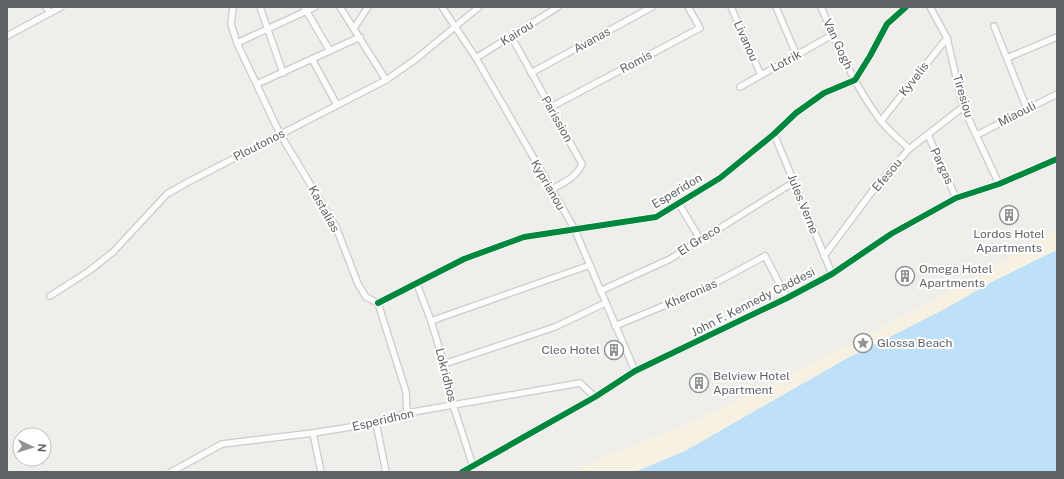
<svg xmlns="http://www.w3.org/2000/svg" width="1064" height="479" viewBox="0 0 1064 479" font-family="'Public Sans',sans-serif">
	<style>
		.sand { fill: #f6f1e1 }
		.water { fill: #bfe0f9 }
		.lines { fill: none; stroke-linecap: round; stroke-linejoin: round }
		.minor-casing { stroke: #cbcccc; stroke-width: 8 }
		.minor { stroke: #fdfcfc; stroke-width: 5.5 }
		.cycleway-casing { stroke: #fff; stroke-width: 8 }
		.cycleway { stroke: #00873e; stroke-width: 6 }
		.labels { text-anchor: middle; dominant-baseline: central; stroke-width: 4; stroke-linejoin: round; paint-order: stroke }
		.street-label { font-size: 12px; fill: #5f6368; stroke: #fff }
		.poi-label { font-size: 12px; fill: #5f6368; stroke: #fff; text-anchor: start }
	</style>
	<rect width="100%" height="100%" fill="#efeeea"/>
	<path class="sand" d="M1057,230V250L990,283L945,309L844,360L685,451L635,472H574L586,464L685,425L782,379L926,304Z"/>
	<path class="water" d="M1057,250V472H635L685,451L844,360L945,309L990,283Z"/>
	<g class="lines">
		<defs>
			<g id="minor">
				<path d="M46,7L50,13"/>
				<path d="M233,7L231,24L237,43L280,134L336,227L358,284L366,297L378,303L406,392L407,413"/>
				<path d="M260,7L283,73"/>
				<path d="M304,7L330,51"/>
				<path d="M340,7L386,80"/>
				<path d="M442,7L476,58L574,228L635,371"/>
				<path d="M731,7L761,75"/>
				<path d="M776,7L797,56"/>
				<path d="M821,7C837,46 855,87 881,121C889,131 900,140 909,149"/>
				<path d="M930,7L947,38L963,107L999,184"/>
				<path d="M994,26L1027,109"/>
				<path d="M354,28L368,7"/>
				<path d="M7,36L61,7"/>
				<path d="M511,36L582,164C576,178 563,183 550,190"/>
				<path d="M237,43L315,7"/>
				<path d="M476,58L558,7"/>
				<path d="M1007,58L1057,37"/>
				<path d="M312,59L337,105"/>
				<path d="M531,73L652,7"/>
				<path d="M257,84L360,37"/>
				<path d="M740,87L832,35"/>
				<path d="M551,107L700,28L688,7"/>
				<path d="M881,121L947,38"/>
				<path d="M774,134L832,274"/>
				<path d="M928,135L956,198"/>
				<path d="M977,135L1057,94"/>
				<path d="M679,204L700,239"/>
				<path d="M824,256L874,189L909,149L963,107"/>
				<path d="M417,284L431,321L444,364L453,405L473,466"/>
				<path d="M600,291L670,259L794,182"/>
				<path d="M50,296L89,271L113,252L167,194L188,182L386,80L416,59L479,7"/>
				<path d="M378,303L464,259L524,237L656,217L720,178L774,134L796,113L824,93L855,80L870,56L887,24L906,7"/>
				<path d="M431,321L590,265"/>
				<path d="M615,326L702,290L765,256L787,298"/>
				<path d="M444,364L555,327L605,303"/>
				<path d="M376,423L386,472"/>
				<path d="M313,433L321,472"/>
				<path d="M171,472L222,444L313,433L376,423L407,413L580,383L595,397"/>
				<path d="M462,472L595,397L635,371L787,298L832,274L891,234L956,198L999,184L1057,159"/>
			</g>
		</defs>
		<use href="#minor" class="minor-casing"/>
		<use href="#minor" class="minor"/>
		<defs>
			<g id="cycleway">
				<path d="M378,303L464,259L524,237L656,217L720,178L774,134L796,113L824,93L855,80L870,56L887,24L906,7"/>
				<path d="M462,472L595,397L635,371L787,298L832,274L891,234L956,198L999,184L1057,159"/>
			</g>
		</defs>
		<use href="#cycleway" class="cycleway-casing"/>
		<use href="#cycleway" class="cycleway"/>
	</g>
	<defs>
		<symbol id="building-ring" viewBox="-11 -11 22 22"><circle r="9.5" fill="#fff" stroke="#919496" stroke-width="1.5"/><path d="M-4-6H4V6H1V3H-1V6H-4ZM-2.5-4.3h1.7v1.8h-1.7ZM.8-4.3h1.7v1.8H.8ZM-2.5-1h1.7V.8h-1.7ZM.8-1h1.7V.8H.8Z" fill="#919496"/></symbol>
		<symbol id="sight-ring" viewBox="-11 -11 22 22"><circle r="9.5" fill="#fff" stroke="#919496" stroke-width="1.5"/><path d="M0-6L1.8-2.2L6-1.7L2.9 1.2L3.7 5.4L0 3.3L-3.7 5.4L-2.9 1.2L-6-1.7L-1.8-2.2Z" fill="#919496"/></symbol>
	</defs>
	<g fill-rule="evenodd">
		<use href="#building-ring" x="998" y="204" width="22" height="22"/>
		<use href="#building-ring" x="894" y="265" width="22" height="22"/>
		<use href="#sight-ring" x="852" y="332" width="22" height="22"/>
		<use href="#building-ring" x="603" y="339" width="22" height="22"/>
		<use href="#building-ring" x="688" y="372" width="22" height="22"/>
	</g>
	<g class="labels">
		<g class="street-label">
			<text transform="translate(517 33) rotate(-32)">Kairou</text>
			<text transform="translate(592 40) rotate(-29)">Avanas</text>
			<text transform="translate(746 41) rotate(66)">Livanou</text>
			<text transform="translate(838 44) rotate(65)">Van Gogh</text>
			<text transform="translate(786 61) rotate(-28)">Lotrik</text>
			<text transform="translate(636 62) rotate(-28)">Romis</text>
			<text transform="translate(914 79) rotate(-52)">Kyvelis</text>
			<text transform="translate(963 96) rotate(73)">Tiresiou</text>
			<text transform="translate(1017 114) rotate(-27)">Miaouli</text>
			<text transform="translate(557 119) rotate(60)">Parission</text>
			<text transform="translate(259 145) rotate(-27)">Ploutonos</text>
			<text transform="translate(942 166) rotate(65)">Pargas</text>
			<text transform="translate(887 175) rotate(-50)">Efesou</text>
			<text transform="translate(548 185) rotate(60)">Kyprianou</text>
			<text transform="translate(677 191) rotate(-31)">Esperidon</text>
			<text transform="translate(803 204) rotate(68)">Jules Verne</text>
			<text transform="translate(324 209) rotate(61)">Kastalias</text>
			<text transform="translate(699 240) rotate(-32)">El Greco</text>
			<text transform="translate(691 294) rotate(-24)">Kheronias</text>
			<text transform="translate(753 302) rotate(-27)">John F. Kennedy Caddesi</text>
			<text transform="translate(446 375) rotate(76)">Lokridhos</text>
			<text transform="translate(383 420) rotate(-13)">Esperidhon</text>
		</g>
		<g class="poi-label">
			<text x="1009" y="234" text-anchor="middle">Lordos Hotel<tspan x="1009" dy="14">Apartments</tspan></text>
			<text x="919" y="269">Omega Hotel<tspan x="919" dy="14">Apartments</tspan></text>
			<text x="877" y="343">Glossa Beach</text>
			<text x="600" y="350" text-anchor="end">Cleo Hotel</text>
			<text x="713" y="376">Belview Hotel<tspan x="713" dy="14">Apartment</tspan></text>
		</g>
	</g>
	<rect width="1064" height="479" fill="none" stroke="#5f6368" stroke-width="16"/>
	<g transform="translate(32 447) rotate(94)"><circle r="19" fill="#ffffff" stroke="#bfc1c3"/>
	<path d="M0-3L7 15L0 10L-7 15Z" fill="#919496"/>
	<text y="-6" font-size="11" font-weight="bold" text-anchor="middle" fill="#5f6368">N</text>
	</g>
</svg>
